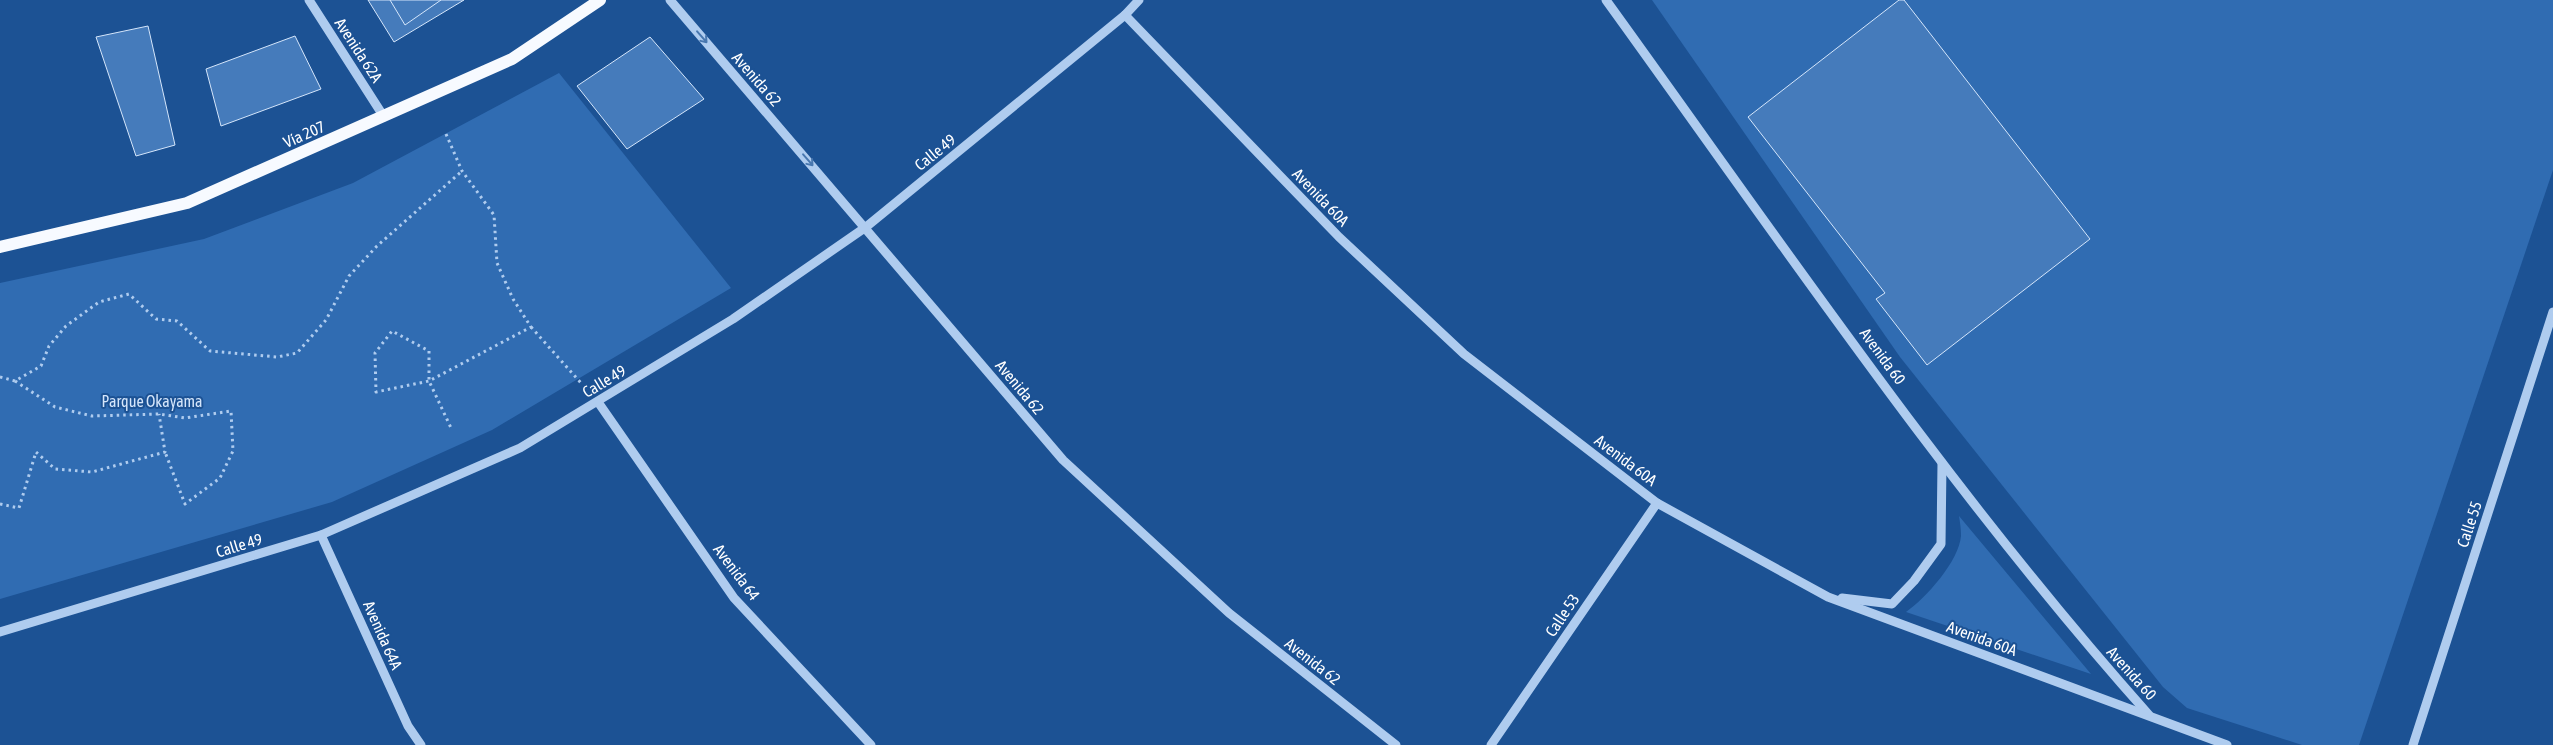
<svg xmlns="http://www.w3.org/2000/svg" width="2553" height="745" viewBox="0 0 2553 745" font-family="'Asap Condensed',sans-serif">
	<style>
		.green { fill: #306cb2 }
		.building { fill: #457bbb; stroke: #d5e6fb }
		.lines { fill: none; stroke-linecap: round; stroke-linejoin: round }
		.path { stroke: #afccef; stroke-width: 3; stroke-dasharray: 2.5 4; stroke-linecap: butt }
		.minor { stroke: #afccef; stroke-width: 9 }
		.major { stroke: #f7faff; stroke-width: 12 }
		.oneway { stroke: #4877af }
		.labels { text-anchor: middle; dominant-baseline: central; stroke-width: 4; stroke-linejoin: round; paint-order: stroke }
		.street-label { font-size: 16px; fill: #fff; stroke: #1c5294 }
		.park-label { font-size: 16px; fill: #d5e6fb; stroke: #1c5294 }
	</style>
	<rect width="100%" height="100%" fill="#1c5294"/>
	<g class="green">
		<path d="M1652,0H2553V170L2359,745H2302L2187,708L2163,687L1900,357Z"/>
		<path d="M559,73L731,288L492,430L332,502L0,599V283L204,239L353,183Z"/>
		<path d="M1959,516L2091,674L1906,612C1926,598 1959,561 1961,536C1961,529 1960,522 1959,516Z"/>
	</g>
	<g class="building">
		<path d="M368,0H464L394,42Z"/>
		<path d="M390,0H441L405,25Z"/>
		<path d="M1899,0H1904L2090,239L1927,365L1876,299L1885,293L1748,117Z"/>
		<path d="M148,26L175,145L136,156L96,37Z"/>
		<path d="M295,36L321,89L221,126L206,69Z"/>
		<path d="M650,37L704,99L627,149L577,86Z"/>
	</g>
	<g class="lines">
		<g class="path">
			<path d="M446,134L462,171L494,215L497,263L513,299L531,327L429,381L376,392L375,353L392,331L429,351V381L452,430"/>
			<path d="M531,327L581,383"/>
			<path d="M0,377L15,381L41,366L49,346L66,326L99,302L129,294L156,319L177,321L210,351L277,357L297,353L326,320L349,276L377,246L462,171"/>
			<path d="M15,381L55,407L92,416L159,414L185,418L231,411L233,451L220,478L185,504L165,452"/>
			<path d="M0,504L19,508L36,452L55,469L92,472L165,452L159,414"/>
		</g>
		<g class="minor">
			<path d="M309,0L384,117"/>
			<path d="M670,0L1063,460L1229,613L1396,745"/>
			<path d="M1606,0C1781,242 1950,492 2149,715"/>
			<path d="M1125,15L1339,237L1464,354L1657,503L1828,597L2227,745"/>
			<path d="M598,402L734,598L871,745"/>
			<path d="M321,535L408,726L421,745"/>
			<path d="M1842,598L1892,604L1914,581L1941,544L1942,463"/>
			<path d="M0,632L321,535L520,448L733,319L866,227L1125,15L1139,0"/>
			<path d="M1491,745L1657,503"/>
			<path d="M2413,745L2553,312"/>
		</g>
		<path class="major" d="M0,247L187,203L512,59L600,0"/>
	</g>
	<defs><path id="oneway-shaft" d="M-6 0H5M1.5-3L5.5 0L1.5 3" fill="none" stroke-width="1.6" stroke-linecap="round" stroke-linejoin="round" transform="scale(1.25)"/></defs>
	<g class="oneway">
		<use href="#oneway-shaft" transform="translate(702 37) rotate(49)"/>
		<use href="#oneway-shaft" transform="translate(808 160) rotate(49)"/>
	</g>
	<g class="labels">
		<g class="street-label">
			<text transform="translate(359 50) rotate(57)">Avenida 62A</text>
			<text transform="translate(757 79) rotate(49)">Avenida 62</text>
			<text transform="translate(304 134) rotate(-24)">Vía 207</text>
			<text transform="translate(935 152) rotate(-39)">Calle 49</text>
			<text transform="translate(1321 197) rotate(46)">Avenida 60A</text>
			<text transform="translate(1883 356) rotate(54)">Avenida 60</text>
			<text transform="translate(604 381) rotate(-31)">Calle 49</text>
			<text transform="translate(1020 387) rotate(50)">Avenida 62</text>
			<text transform="translate(1626 460) rotate(37)">Avenida 60A</text>
			<text transform="translate(2469 524) rotate(-72)">Calle 55</text>
			<text transform="translate(239 545) rotate(-17)">Calle 49</text>
			<text transform="translate(737 572) rotate(53)">Avenida 64</text>
			<text transform="translate(1562 615) rotate(-56)">Calle 53</text>
			<text transform="translate(383 635) rotate(66)">Avenida 64A</text>
			<text transform="translate(1982 638) rotate(20)">Avenida 60A</text>
			<text transform="translate(1313 661) rotate(38)">Avenida 62</text>
			<text transform="translate(2132 673) rotate(48)">Avenida 60</text>
		</g>
		<g class="park-label">
			<text x="152" y="401">Parque Okayama</text>
		</g>
	</g>
</svg>
